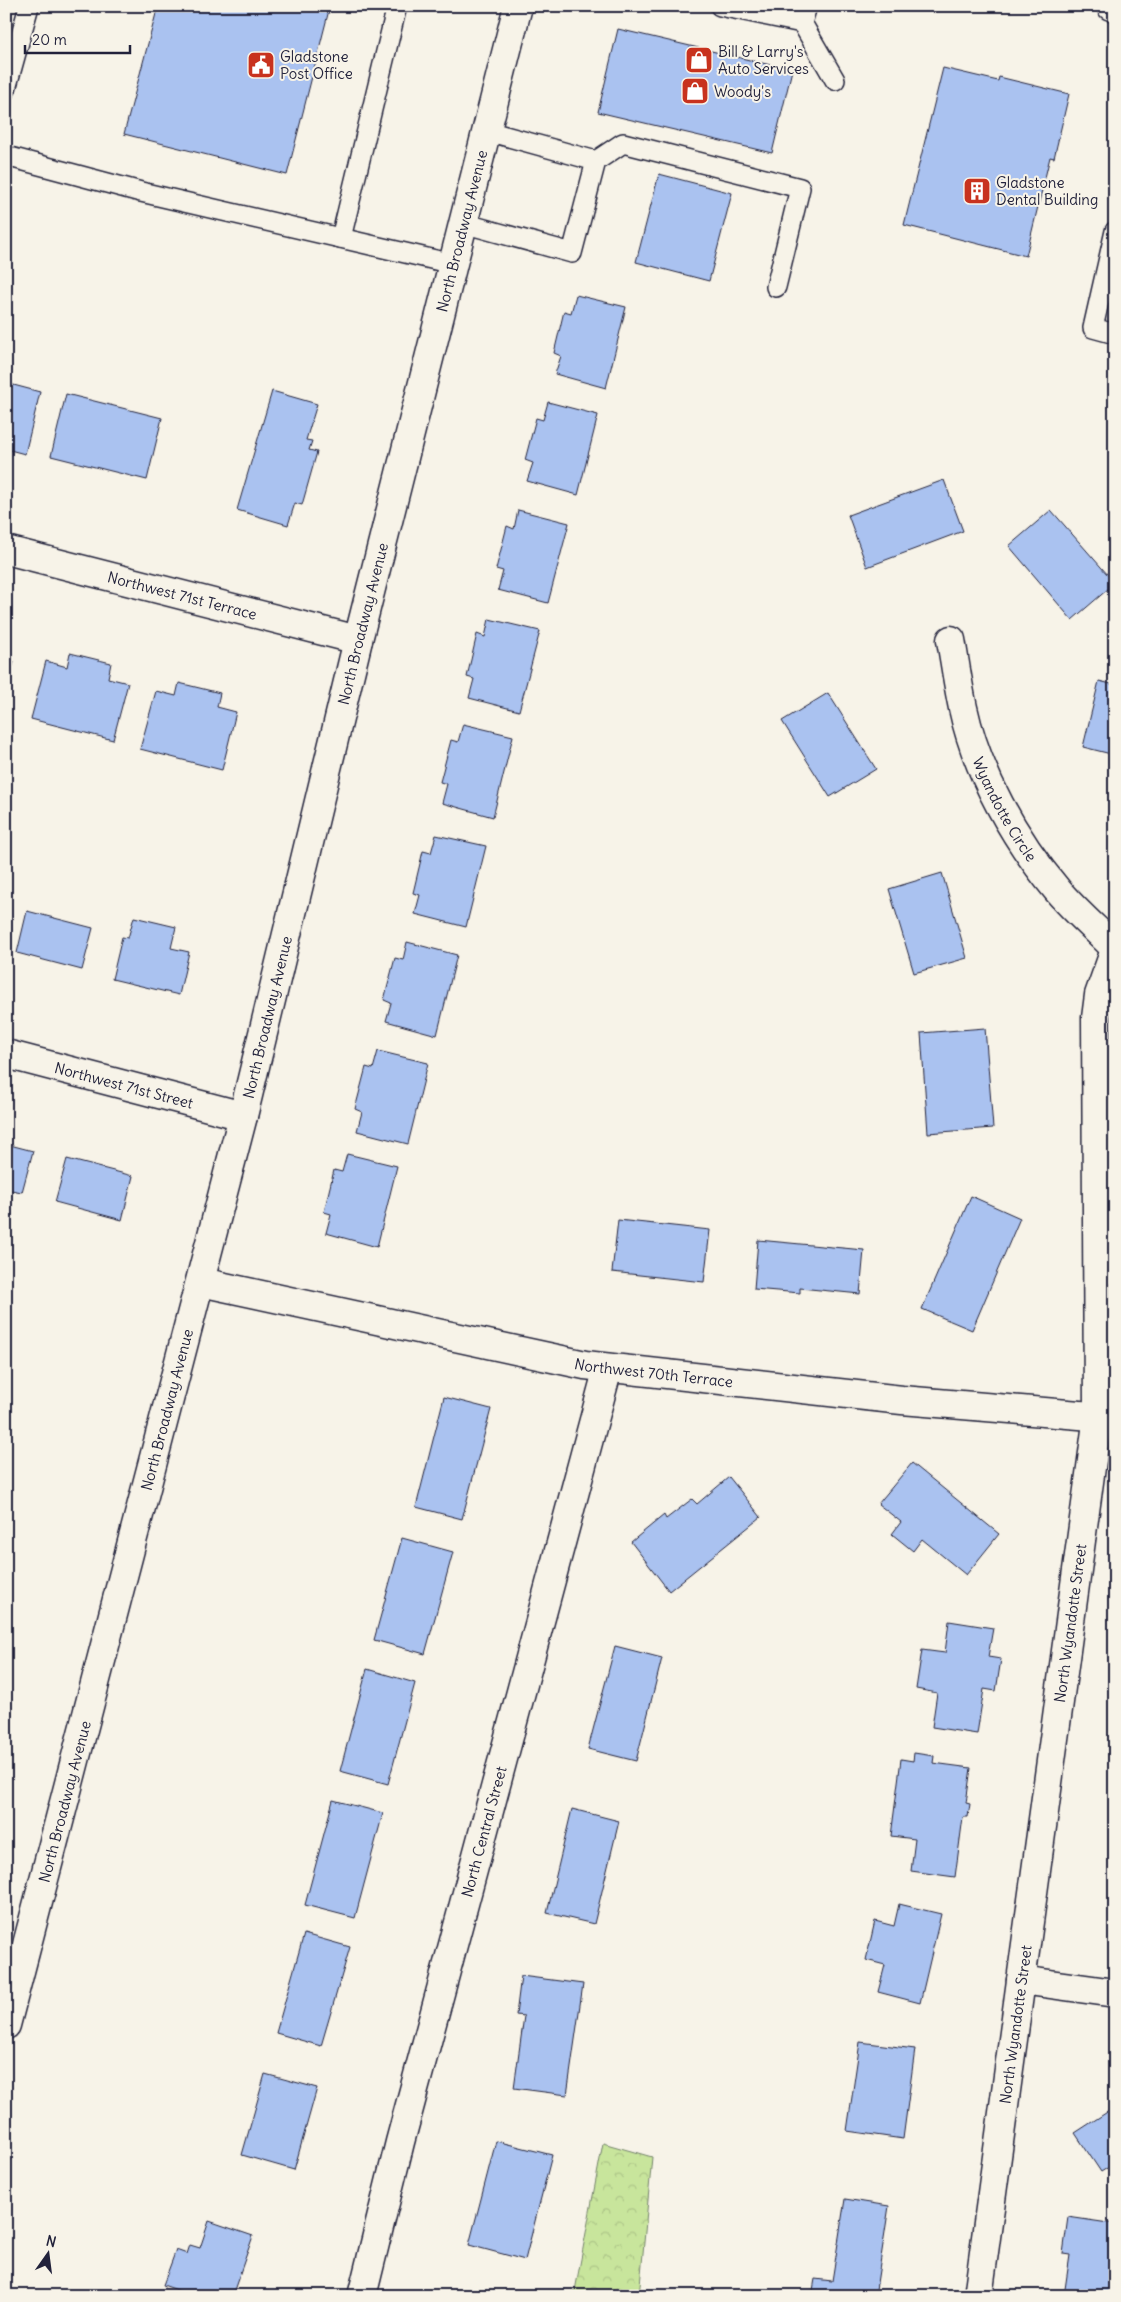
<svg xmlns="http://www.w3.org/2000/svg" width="1121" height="2302" viewBox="0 0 1121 2302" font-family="Delius,sans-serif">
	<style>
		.forest { fill: url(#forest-crowns); stroke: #75846c }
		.building { fill: #aac2f0; stroke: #22223b }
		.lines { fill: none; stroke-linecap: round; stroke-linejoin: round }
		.service-casing { stroke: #22223b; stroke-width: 22 }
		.minor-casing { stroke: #22223b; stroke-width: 31 }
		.secondary-casing { stroke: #22223b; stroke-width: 31 }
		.service { stroke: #f7f3e8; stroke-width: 19 }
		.minor { stroke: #f7f3e8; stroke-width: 28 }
		.secondary { stroke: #f7f3e8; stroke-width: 28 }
		.labels { text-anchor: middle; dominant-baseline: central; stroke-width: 4; stroke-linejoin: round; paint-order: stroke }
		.poi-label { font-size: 15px; fill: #22223b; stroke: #f7f3e8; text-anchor: start }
		.street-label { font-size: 15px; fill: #22223b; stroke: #f7f3e8 }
	</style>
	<defs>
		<pattern id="forest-crowns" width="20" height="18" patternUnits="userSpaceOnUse" patternTransform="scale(1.25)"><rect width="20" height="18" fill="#c8e59c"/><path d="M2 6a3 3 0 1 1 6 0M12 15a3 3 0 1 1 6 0" fill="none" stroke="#acc487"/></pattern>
	</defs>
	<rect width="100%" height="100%" fill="#f7f3e8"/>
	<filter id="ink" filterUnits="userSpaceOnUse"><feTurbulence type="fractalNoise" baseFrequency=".02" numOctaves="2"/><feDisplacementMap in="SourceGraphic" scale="10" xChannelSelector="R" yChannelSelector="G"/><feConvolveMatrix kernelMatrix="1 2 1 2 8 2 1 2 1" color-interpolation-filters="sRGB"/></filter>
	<g filter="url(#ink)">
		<path class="forest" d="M603,2143L652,2157L639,2296H574Z"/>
		<g class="building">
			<path d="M158,6H330L287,175L124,134Z"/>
			<path d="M618,29L792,70L772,153L598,112Z"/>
			<path d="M943,68L998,81L999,77L1069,94L1054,158L1050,157L1026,256L904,225Z"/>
			<path d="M659,174L732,193L709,281L636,262Z"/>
			<path d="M576,295L626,307L606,388L555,374L561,356L554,353L564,311L571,313Z"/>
			<path d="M6,383L40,392L25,454L6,449Z"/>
			<path d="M272,391L317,404L306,440L312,441L309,450L317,452L302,505L295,503L288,525L237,510Z"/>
			<path d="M66,394L162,418L147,480L51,456Z"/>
			<path d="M548,402L598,415L578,495L527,481L533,463L525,460L536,418L543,420Z"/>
			<path d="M944,480L963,531L867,567L848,515Z"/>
			<path d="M518,510L569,523L548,603L498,590L503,571L496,569L507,526L514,529Z"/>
			<path d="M1051,510L1115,583L1072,620L1009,546Z"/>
			<path d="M489,619L540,631L519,711L469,698L474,679L467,677L477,634L485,637Z"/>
			<path d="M70,653L111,663L108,678L128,683L113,740L31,719L46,661L67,667Z"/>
			<path d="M6,660L14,662L6,690Z"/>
			<path d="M1099,681L1115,685V755L1083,747Z"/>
			<path d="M179,683L220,693L217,707L236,712L222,770L140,749L156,691L176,696Z"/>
			<path d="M828,693L876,769L830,797L782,721Z"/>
			<path d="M463,724L513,736L493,817L442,803L447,784L440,782L451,740L458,742Z"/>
			<path d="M436,835L486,846L466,927L415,914L420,895L413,893L423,851L431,853Z"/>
			<path d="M942,873L967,958L914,973L889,889Z"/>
			<path d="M27,911L93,928L82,970L17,953Z"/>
			<path d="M134,917L176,927L171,948L189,952L179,995L112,979L122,937L128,938Z"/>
			<path d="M407,942L457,955L437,1035L386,1021L391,1003L384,1000L395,958L403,960Z"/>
			<path d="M985,1028L993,1128L928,1133L921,1033Z"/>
			<path d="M378,1051L428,1063L408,1144L357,1131L362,1112L355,1109L366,1067L373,1069Z"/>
			<path d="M6,1144L33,1151L22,1192L11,1190L7,1205Z"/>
			<path d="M347,1154L397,1166L377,1247L326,1233L331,1214L324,1212L334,1170L342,1172Z"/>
			<path d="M67,1159L133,1176L122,1220L55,1202Z"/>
			<path d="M971,1196L1020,1218L972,1330L922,1309Z"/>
			<path d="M618,1220L710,1230L704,1282L612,1272Z"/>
			<path d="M758,1240L864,1250L860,1294L800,1288V1293L754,1289Z"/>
			<path d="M444,1397L491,1409L462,1519L416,1507Z"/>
			<path d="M912,1463L999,1534L966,1575L922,1539L913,1551L892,1534L901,1522L878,1504Z"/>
			<path d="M729,1477L761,1517L669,1591L631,1542L664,1515L666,1519L692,1499L697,1504Z"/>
			<path d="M402,1538L453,1552L425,1654L374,1640Z"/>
			<path d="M949,1621L993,1628L988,1657L1001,1659L996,1691L984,1689L977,1734L932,1727L937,1693L916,1689L922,1650L945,1653Z"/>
			<path d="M615,1646L662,1658L636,1761L588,1749Z"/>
			<path d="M367,1669L415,1683L388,1784L340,1771Z"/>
			<path d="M914,1753L934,1756L933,1763L971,1768L966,1803L970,1804L968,1817H963L955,1877L911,1871L915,1839L891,1836L901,1759L913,1761Z"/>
			<path d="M333,1800L383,1813L355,1918L305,1905Z"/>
			<path d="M572,1809L619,1821L594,1924L547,1913Z"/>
			<path d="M899,1904L941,1914L920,2003L878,1992L885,1965L866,1960L875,1921L894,1926Z"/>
			<path d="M304,1934L350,1947L321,2046L276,2033Z"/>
			<path d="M521,1976L583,1984L567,2095L514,2088L524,2016L516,2015Z"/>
			<path d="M860,2042L915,2049L903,2139L847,2131Z"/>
			<path d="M265,2074L317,2088L294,2170L242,2155Z"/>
			<path d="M1115,2107V2163L1101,2172L1075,2133Z"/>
			<path d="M496,2141L552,2155L525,2260L469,2245Z"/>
			<path d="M845,2199L889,2206L875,2296H812L815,2279L832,2281Z"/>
			<path d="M1068,2217L1115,2224V2280L1112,2296H1064L1070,2255L1063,2254Z"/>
			<path d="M209,2221L253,2236L232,2296H182L183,2292L163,2285L176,2250L187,2254L190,2245L200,2248Z"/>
		</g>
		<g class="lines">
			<defs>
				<g id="service">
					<path d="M720,6L802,23L807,6"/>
					<path d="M802,23L835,80"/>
					<path d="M6,89L29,6"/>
					<path d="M6,156L141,192L453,264"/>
					<path d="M596,161L623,143L800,188L776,287"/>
					<path d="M463,223L572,253L596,161L487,131"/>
					<path d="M1115,231L1093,328L1115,334"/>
					<path d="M341,238L397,6"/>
				</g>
				<g id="minor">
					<path id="s1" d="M6,550L358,640"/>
					<path id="s2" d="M951,640C955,663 958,685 963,708C977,773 1015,840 1058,891C1075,911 1096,929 1115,948"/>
					<path id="s3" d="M6,1054L243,1116"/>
					<path id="s4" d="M201,1282L585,1365L902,1400L1115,1418"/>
					<path d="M1021,1980L1115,1993"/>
					<path id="s5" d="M362,2296L400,2142L608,1368"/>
					<path id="s6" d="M978,2296L1098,1416L1096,1018L1099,995L1115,950"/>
				</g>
				<g id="secondary">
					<path d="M1111,6L1115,7"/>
					<path id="s7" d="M6,2025L243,1116L358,640L518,6"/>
				</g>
			</defs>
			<use href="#service" class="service-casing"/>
			<use href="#minor" class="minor-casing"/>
			<use href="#secondary" class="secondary-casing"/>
			<use href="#service" class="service"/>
			<use href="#minor" class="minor"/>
			<use href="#secondary" class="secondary"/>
		</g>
	</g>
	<defs>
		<symbol id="shop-square" viewBox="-11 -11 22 22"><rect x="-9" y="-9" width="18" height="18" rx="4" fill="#c8321e" stroke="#f7f3e8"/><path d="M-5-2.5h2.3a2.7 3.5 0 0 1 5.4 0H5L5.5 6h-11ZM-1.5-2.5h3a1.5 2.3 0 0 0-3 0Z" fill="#fff"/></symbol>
		<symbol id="civic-square" viewBox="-11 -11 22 22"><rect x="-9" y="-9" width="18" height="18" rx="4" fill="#c8321e" stroke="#f7f3e8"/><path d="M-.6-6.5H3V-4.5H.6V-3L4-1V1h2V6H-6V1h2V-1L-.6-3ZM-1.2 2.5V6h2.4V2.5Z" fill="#fff"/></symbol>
		<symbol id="building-square" viewBox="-11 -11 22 22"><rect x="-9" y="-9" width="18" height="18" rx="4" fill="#c8321e" stroke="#f7f3e8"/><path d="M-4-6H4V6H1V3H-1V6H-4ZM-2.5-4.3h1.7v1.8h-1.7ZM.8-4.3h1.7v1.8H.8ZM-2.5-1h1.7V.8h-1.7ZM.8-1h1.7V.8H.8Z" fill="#fff"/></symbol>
	</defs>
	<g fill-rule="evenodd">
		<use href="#shop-square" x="683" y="44" width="32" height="32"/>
		<use href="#civic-square" x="245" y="49" width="32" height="32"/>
		<use href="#shop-square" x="679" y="75" width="32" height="32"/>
		<use href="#building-square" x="961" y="175" width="32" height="32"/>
	</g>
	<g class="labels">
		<g class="poi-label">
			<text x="718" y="51">Bill &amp; Larry's<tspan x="718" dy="17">Auto Services</tspan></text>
			<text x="280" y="56">Gladstone<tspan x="280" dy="17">Post Office</tspan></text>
			<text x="714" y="91">Woody's</text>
			<text x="996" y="182">Gladstone<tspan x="996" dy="17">Dental Building</tspan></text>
		</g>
		<g class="street-label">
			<text stroke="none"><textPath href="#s7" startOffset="1851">North Broadway Avenue</textPath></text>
			<text stroke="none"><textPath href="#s1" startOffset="182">Northwest 71st Terrace</textPath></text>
			<text stroke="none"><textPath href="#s7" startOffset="1446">North Broadway Avenue</textPath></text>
			<text stroke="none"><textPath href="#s2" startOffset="179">Wyandotte Circle</textPath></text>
			<text stroke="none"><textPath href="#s7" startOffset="1041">North Broadway Avenue</textPath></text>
			<text stroke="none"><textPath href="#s3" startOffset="122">Northwest 71st Street</textPath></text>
			<text stroke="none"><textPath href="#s4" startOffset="462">Northwest 70th Terrace</textPath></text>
			<text stroke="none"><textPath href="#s7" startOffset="636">North Broadway Avenue</textPath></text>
			<text stroke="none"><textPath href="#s6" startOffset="679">North Wyandotte Street</textPath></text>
			<text stroke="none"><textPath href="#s7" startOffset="231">North Broadway Avenue</textPath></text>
			<text stroke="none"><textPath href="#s5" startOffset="480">North Central Street</textPath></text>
			<text stroke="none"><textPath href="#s6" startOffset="274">North Wyandotte Street</textPath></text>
		</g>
	</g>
	<rect width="1121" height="2302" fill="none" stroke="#f7f3e8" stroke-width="25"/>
	<rect x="12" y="12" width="1096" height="2277" fill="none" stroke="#22223b" stroke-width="2" filter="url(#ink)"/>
	<g transform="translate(48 2254) rotate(14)" stroke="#f7f3e8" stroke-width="4" paint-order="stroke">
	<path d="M0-4L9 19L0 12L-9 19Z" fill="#22223b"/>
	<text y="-8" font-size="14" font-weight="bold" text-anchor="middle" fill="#22223b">N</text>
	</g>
	<path d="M25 45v8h105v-8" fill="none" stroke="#22223b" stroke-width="2.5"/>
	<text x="32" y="45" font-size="15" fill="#22223b" stroke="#f7f3e8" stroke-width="4" paint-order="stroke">20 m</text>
</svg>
